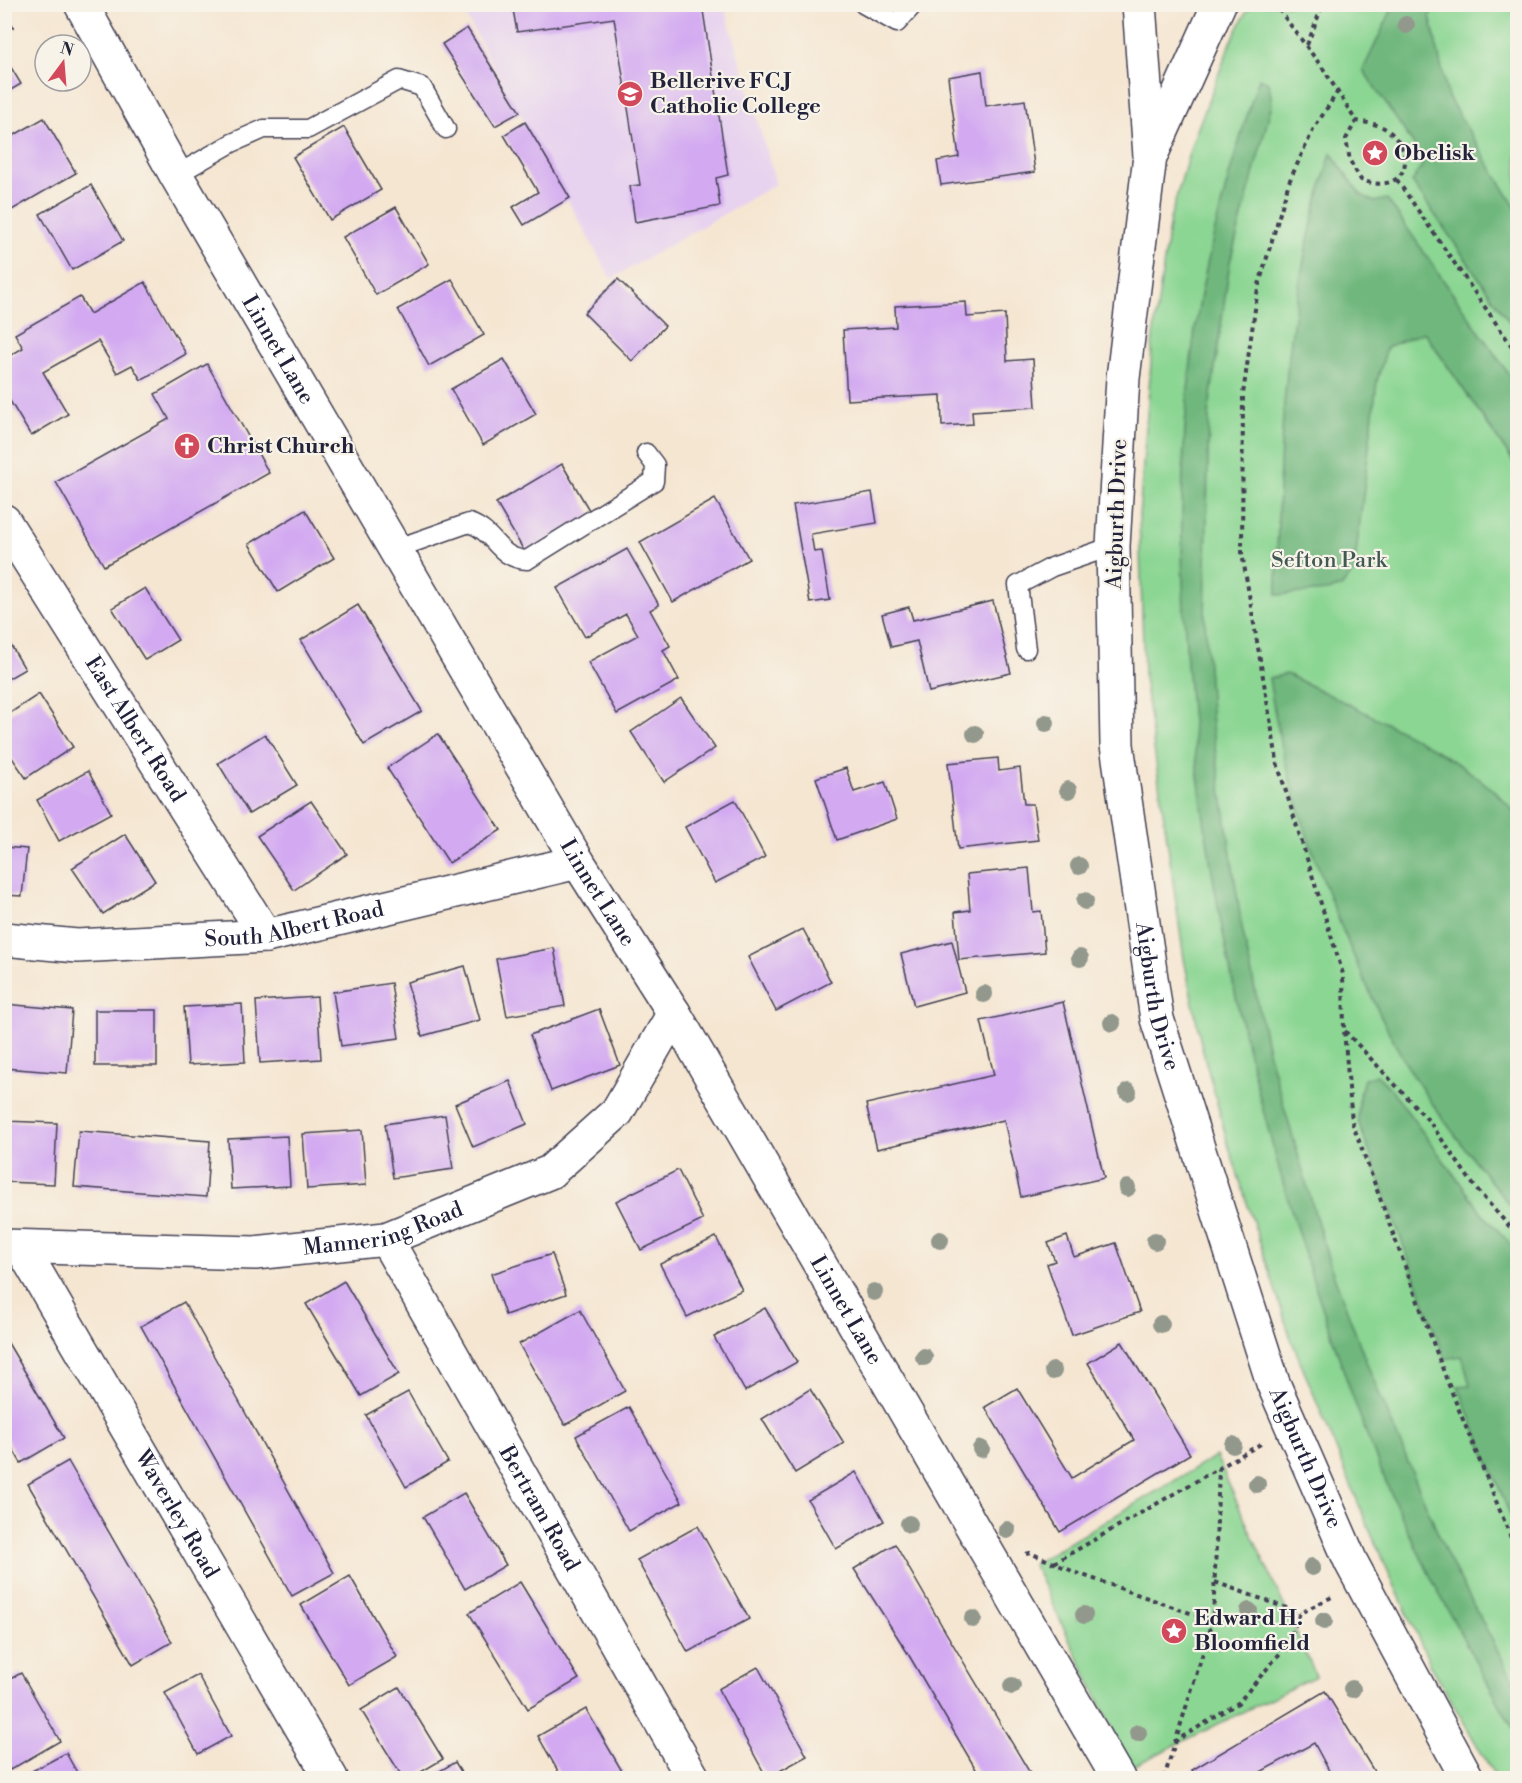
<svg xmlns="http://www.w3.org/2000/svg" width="1522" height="1783" viewBox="0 0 1522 1783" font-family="'Libre Bodoni',serif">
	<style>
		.built { fill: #e7d2ef }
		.green { fill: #8bd693; stroke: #567c67; stroke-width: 1.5 }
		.forest { fill: #70b77d; stroke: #496c5c; stroke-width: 1.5 }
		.building { fill: #d3aaf1 }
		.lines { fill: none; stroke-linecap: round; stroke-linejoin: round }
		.service-casing { stroke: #423f52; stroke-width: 21 }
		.minor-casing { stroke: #423f52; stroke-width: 36 }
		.tertiary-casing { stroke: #423f52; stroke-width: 36 }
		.path { stroke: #423f52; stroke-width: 4; stroke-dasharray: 4.5 4.5; stroke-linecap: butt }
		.service { stroke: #fff; stroke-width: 18 }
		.minor { stroke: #fff; stroke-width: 33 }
		.tertiary { stroke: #fff; stroke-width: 33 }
		.tree { fill: #93988d }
		.labels { text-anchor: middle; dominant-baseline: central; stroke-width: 4.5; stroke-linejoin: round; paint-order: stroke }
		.poi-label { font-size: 22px; font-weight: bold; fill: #22223b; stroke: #f7f3e8; text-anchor: start }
		.street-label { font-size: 22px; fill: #22223b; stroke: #f7f3e8 }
		.park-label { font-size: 22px; fill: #425855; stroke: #f7f3e8 }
	</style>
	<rect width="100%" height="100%" fill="#f7f3e8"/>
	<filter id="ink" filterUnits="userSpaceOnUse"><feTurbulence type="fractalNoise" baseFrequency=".0167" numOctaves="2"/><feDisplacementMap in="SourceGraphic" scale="12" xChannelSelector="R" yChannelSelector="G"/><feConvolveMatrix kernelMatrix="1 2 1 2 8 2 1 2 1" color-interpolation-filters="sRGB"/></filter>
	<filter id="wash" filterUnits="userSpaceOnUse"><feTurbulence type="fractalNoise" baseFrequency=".008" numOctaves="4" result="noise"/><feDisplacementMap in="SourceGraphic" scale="24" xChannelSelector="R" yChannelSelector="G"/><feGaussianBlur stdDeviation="1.35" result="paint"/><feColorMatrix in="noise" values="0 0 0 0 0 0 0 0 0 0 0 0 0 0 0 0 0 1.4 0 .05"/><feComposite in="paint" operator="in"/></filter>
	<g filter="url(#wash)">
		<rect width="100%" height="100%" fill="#f5e6d2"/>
		<path class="built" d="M460,5H724L776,184L611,279Z"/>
		<g class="green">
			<path d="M1250,5H1517V1778H1496L1430,1664L1368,1527L1291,1339L1228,1144L1202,1048L1184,959L1144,678L1139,516L1153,337L1170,219L1192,143L1231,42Z"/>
			<path d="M1216,1456L1316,1676L1131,1767L1033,1564Z"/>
		</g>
		<g class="forest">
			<path d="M1394,5H1435L1430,16L1448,97L1517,210V333L1412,182L1422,166L1418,151L1363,70Z"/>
			<path d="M1259,78L1269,83L1272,104L1230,262L1209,410L1205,620L1212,727L1242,928L1269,1055L1330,1265L1369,1369L1447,1555L1517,1687V1735C1472,1655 1426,1574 1389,1489C1360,1423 1338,1354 1315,1286C1253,1098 1210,908 1191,711C1179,584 1177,457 1195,330C1208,244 1232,161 1259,78Z"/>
			<path d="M1331,153L1360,194L1374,202L1387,199L1517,386V467L1424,332L1387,347L1377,381L1354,571L1341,587L1327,591L1277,595C1277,445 1286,297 1331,153Z"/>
			<path d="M1287,674C1351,707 1477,759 1517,816V1214C1485,1175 1453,1134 1424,1092C1394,1049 1372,998 1351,950C1314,862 1282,773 1269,678Z"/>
			<path d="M1377,1075L1391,1089L1483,1214L1517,1251L1516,1530L1458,1386L1470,1385L1462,1356L1445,1359L1358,1121L1359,1097L1364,1079Z"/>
		</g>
		<g id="blocks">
			<g class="building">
				<path d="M512,4H702L728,175L716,178L720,206L635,222L630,186L640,185L614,18L517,32Z"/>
				<path d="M4,13L14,27L4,32Z"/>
				<path d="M467,28L520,112L495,126L442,44Z"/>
				<path d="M4,56L21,84L4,94Z"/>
				<path d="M982,71L986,106L1025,100L1035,172L941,185L937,161L959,157L948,77Z"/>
				<path d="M44,118L76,173L12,210L4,196V141Z"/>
				<path d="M525,122L570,198L524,225L513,207L538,192L504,135Z"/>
				<path d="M344,127L381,190L330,220L293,157Z"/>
				<path d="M91,185L123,241L72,270L40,214Z"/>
				<path d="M396,207L429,264L376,295L343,237Z"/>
				<path d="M452,279L484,335L429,366L398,309Z"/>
				<path d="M618,279L665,326L632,361L584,313Z"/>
				<path d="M145,282L186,354L141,380L132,365L117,373L98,341L43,372L68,414L31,436L4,391V359L23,348L15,334L80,297L90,314Z"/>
				<path d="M966,302L967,317L1005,314L1007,361L1033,359L1036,407L972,411L973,424L942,426L941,395L847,400L843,330L896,327L895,306Z"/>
				<path d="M504,359L536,414L483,445L451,389Z"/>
				<path d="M207,364L269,473L104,566L56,482L169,419L155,394Z"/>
				<path d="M562,464L592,515L526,554L496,503Z"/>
				<path d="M872,492L877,523L811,534L814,552L822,551L830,600L810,603L793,505Z"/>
				<path d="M715,499L749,559L673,602L640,542Z"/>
				<path d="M305,510L334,558L278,592L249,544Z"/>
				<path d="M627,549L659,605L650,610L670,646L663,650L679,680L617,714L588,662L638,635L626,614L585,637L557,588Z"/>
				<path d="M145,588L178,640L145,660L112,608Z"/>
				<path d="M993,601L1011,673L929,692L917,641L891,647L882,614L909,607L913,620Z"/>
				<path d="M358,605L422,711L364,745L301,640Z"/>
				<path d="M4,634L25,669L4,681Z"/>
				<path d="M39,694L73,747L26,778L4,746V717Z"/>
				<path d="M681,698L715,748L664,782L631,732Z"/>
				<path d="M265,734L297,785L249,814L218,763Z"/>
				<path d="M438,734L501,830L449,863L387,768Z"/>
				<path d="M998,758L999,771L1020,768L1024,804H1033L1038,840L958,849L948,763Z"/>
				<path d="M846,768L854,792L885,782L897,819L837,840L816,778Z"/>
				<path d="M88,771L111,813L59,841L37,800Z"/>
				<path d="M735,800L765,857L715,883L685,827Z"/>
				<path d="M311,801L347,854L294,890L257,836Z"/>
				<path d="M125,834L155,881L103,914L72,868Z"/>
				<path d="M4,847L27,849L22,896L4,895Z"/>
				<path d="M1029,868L1033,912L1041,911L1045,952L959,960L955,912L970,910L967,874Z"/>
				<path d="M803,929L831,982L776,1011L748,957Z"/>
				<path d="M952,941L965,992L914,1006L901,954Z"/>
				<path d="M554,948L565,1006L507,1016L496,959Z"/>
				<path d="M465,966L480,1020L422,1036L407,982Z"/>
				<path d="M391,983L399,1038L341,1046L333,992Z"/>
				<path d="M317,997L321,1059L260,1063L256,1001Z"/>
				<path d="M1063,1002L1104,1178L1021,1197L1004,1120L877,1149L866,1104L994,1075L981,1021Z"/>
				<path d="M4,1004L72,1010L67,1073L4,1068Z"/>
				<path d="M242,1004L245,1062L188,1065L184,1007Z"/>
				<path d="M599,1009L620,1065L551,1091L530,1035Z"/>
				<rect x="95" y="1010" width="62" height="56"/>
				<path d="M510,1081L527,1124L473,1147L455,1104Z"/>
				<path d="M445,1115L453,1169L393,1178L385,1124Z"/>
				<path d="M4,1121L57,1123L54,1184L4,1182Z"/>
				<path d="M362,1130L366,1185L307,1189L303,1134Z"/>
				<path d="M79,1131L210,1141L206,1197L74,1187Z"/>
				<path d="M287,1136L290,1186L231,1189L228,1139Z"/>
				<path d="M678,1170L703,1220L641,1250L616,1201Z"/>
				<path d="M1067,1236L1074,1257L1116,1243L1140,1312L1072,1335L1047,1264L1055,1261L1048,1243Z"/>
				<path d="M716,1237L742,1290L687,1317L660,1264Z"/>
				<path d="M552,1254L566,1294L505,1315L491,1274Z"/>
				<path d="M344,1281L399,1374L361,1396L306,1304Z"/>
				<path d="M184,1302L334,1573L292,1596L141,1326Z"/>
				<path d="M765,1308L797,1362L745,1391L714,1337Z"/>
				<path d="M580,1310L625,1391L565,1425L519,1344Z"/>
				<path d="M1122,1342L1190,1454L1060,1532L985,1407L1017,1388L1072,1478L1134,1440L1088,1363Z"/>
				<path d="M8,1343L64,1438L21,1463L4,1434V1346Z"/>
				<path d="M810,1389L844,1443L795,1473L762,1419Z"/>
				<path d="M408,1392L448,1462L406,1487L366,1415Z"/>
				<path d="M629,1407L682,1502L629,1531L576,1436Z"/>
				<path d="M68,1461L172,1642L133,1665L28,1484Z"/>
				<path d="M856,1472L884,1521L836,1549L808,1500Z"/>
				<path d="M464,1493L506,1565L465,1589L423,1517Z"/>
				<path d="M698,1526L749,1619L688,1652L637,1560Z"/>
				<path d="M895,1544L945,1631L1033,1778H981L907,1652L854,1569Z"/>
				<path d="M350,1576L397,1657L349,1685L301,1605Z"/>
				<path d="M520,1582L579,1679L528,1709L469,1613Z"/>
				<path d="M758,1667L807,1756L767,1778L718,1689Z"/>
				<path d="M21,1673L60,1741L10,1770L5,1760V1682Z"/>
				<path d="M198,1675L231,1736L198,1754L165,1693Z"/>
				<path d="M399,1687L443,1759L411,1778H403L361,1710Z"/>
				<path d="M1325,1691L1378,1778H1333L1314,1743L1253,1776L1254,1778H1197L1192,1770Z"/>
				<path d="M586,1709L626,1778H562L538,1736Z"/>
				<path d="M66,1753L80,1778H19Z"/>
				<path d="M455,1762L465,1778H428Z"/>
			</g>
		</g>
	</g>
	<g filter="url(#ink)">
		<use href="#blocks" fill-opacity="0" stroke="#423f52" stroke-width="1.5"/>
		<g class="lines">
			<defs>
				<g id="service">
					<path d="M863,4L897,23L914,4"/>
					<path d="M176,175L232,143L264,129H308L399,80L422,87L446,129"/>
					<path d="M395,549L469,523C496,532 496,558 527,560L654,481L655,465L646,453"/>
					<path d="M1026,649L1018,585L1052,567L1113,546"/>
				</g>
				<g id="minor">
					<path id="s1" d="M81,4L176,175L578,862L674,1013L1118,1778"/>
					<path id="s2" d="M4,521L266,936"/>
					<path id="s3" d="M4,939L77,946L266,936L578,862"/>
					<path id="s4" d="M386,1239L693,1778"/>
					<path id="s5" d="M4,1246L255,1253L386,1239L550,1172L617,1112L674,1013"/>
					<path id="s6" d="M22,1248L331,1778"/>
				</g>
				<g id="tertiary">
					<path id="s7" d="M1139,4L1150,156L1123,378L1113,546L1117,745L1157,1019L1273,1383L1351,1562L1467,1778"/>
					<path d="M1151,155L1219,4"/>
				</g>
			</defs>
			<use href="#service" class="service-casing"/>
			<use href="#minor" class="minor-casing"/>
			<use href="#tertiary" class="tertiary-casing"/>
			<g class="path">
				<path d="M1272,4L1277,7L1324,70L1356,121C1368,123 1382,124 1391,133C1420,161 1401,195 1361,180L1350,161L1346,139L1356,121"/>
				<path d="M1307,45L1323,4"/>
				<path d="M1338,91L1313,130L1289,182L1258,288L1243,394L1242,553L1278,766L1343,974L1344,1030L1352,1122L1446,1378L1518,1555"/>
				<path d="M1397,180L1518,355"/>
				<path d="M1345,1031L1429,1121L1477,1190L1518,1236"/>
				<path d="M1510,1539L1518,1535"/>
				<path d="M1026,1554L1030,1553L1077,1573L1213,1621"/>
				<path d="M1054,1563L1264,1442"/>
				<path d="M1215,1582L1300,1613"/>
				<path d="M1174,1742L1238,1703L1287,1645L1300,1613L1334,1596"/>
				<path d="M1164,1778L1213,1621L1219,1469"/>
			</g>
			<use href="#service" class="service"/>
			<use href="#minor" class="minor"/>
			<use href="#tertiary" class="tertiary"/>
		</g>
		<g class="tree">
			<circle cx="1406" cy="25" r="9"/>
			<circle cx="1046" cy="723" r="9"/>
			<circle cx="975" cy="734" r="9"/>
			<circle cx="1068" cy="790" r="9"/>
			<circle cx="1079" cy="866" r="9"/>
			<circle cx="1085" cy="901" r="9"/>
			<circle cx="1080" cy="958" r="9"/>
			<circle cx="984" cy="994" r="9"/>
			<circle cx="1112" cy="1023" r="9"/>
			<circle cx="1128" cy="1092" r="9"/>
			<circle cx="1127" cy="1188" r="9"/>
			<circle cx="940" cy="1240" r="9"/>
			<circle cx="1155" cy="1241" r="9"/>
			<circle cx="874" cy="1292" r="9"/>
			<circle cx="1161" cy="1324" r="9"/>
			<circle cx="924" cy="1357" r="9"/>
			<circle cx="1053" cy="1371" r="9"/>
			<circle cx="1233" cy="1445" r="9"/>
			<circle cx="981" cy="1449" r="9"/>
			<circle cx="1257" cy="1484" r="9"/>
			<circle cx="909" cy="1524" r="9"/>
			<circle cx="1007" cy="1530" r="9"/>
			<circle cx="1312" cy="1567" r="9"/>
			<circle cx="1249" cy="1611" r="9"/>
			<circle cx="1084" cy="1615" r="9"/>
			<circle cx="973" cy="1619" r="9"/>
			<circle cx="1324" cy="1621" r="9"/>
			<circle cx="1012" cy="1686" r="9"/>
			<circle cx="1352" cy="1689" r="9"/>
			<circle cx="1138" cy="1733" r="9"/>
		</g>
	</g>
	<defs>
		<symbol id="school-disc" viewBox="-11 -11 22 22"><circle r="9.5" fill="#d1495b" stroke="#f7f3e8"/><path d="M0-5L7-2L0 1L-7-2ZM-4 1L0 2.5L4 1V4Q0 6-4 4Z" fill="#fff"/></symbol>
		<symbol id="sight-disc" viewBox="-11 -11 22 22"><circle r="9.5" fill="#d1495b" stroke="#f7f3e8"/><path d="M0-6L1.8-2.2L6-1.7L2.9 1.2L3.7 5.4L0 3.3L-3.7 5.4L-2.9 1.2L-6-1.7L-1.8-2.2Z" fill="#fff"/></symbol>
		<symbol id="church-disc" viewBox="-11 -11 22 22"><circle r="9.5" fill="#d1495b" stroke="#f7f3e8"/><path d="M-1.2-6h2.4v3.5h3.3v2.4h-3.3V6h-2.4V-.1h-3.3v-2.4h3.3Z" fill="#fff"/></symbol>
	</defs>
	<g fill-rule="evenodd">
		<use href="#school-disc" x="615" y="79" width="30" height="30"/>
		<use href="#sight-disc" x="1360" y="138" width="30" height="30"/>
		<use href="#church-disc" x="172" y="431" width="30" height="30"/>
		<use href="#sight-disc" x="1159" y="1616" width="30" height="30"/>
	</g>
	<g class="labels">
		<g class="poi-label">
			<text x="650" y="81">Bellerive FCJ<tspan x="650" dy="25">Catholic College</tspan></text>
			<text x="1394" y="153">Obelisk</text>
			<text x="207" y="446">Christ Church</text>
			<text x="1194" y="1618">Edward H.<tspan x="1194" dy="25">Bloomfield</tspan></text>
		</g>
		<g class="street-label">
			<text stroke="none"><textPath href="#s1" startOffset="398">Linnet Lane</textPath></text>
			<text transform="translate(1117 514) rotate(-88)">Aigburth Drive</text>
			<text stroke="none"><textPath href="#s2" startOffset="246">East Albert Road</textPath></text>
			<text stroke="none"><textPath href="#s1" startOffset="1028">Linnet Lane</textPath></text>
			<text stroke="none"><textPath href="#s3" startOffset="292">South Albert Road</textPath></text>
			<text stroke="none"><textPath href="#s7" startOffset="998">Aigburth Drive</textPath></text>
			<text stroke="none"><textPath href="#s5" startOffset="382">Mannering Road</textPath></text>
			<text stroke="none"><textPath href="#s1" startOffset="1514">Linnet Lane</textPath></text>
			<text stroke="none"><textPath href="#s7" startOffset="1484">Aigburth Drive</textPath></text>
			<text stroke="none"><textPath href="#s4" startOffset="310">Bertram Road</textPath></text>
			<text stroke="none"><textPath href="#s6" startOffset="308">Waverley Road</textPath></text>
		</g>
		<g class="park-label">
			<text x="1329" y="560">Sefton Park</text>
		</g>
	</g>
	<rect width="1522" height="1783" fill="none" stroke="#f7f3e8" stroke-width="24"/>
	<g transform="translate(63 63) rotate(16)"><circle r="28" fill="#f7f3e8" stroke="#a29fa3" stroke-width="1.5"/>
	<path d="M0-4.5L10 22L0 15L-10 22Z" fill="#d1495b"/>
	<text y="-9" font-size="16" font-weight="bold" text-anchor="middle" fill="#22223b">N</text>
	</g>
</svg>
